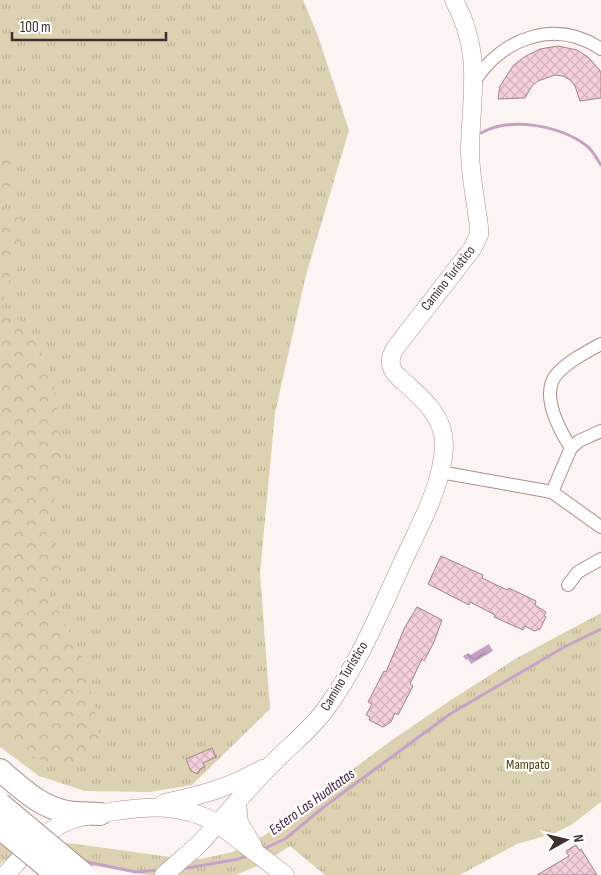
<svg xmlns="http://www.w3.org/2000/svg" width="601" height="875" viewBox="0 0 601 875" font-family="'Sofia Sans Condensed',sans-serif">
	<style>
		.grass { fill: url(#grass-tufts) }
		.forest { fill: url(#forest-crowns) }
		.water { fill: url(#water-waves) }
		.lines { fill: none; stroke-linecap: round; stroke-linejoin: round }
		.stream { stroke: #c6a3c6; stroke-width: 3 }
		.building { fill: url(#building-cross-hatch); stroke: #a3838d }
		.minor-casing { stroke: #ad8c86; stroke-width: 14 }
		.secondary-casing { stroke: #ad8c86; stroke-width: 19 }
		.motorway-casing { stroke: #ad8c86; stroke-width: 24 }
		.minor { stroke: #fff; stroke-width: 12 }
		.secondary { stroke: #fff; stroke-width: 18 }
		.motorway { stroke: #fff; stroke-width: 22 }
		.motorway-bridge-casing { stroke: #ad8c86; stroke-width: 24; stroke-linecap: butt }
		.motorway-bridge { stroke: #fff; stroke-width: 22 }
		.labels { text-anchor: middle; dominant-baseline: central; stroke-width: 4.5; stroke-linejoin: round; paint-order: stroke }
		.street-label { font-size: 14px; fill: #3e302e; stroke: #fff }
		.park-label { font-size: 14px; fill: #4f4003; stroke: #fff }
		.water-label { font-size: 15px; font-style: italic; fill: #401542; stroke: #fff }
	</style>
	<defs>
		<pattern id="grass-tufts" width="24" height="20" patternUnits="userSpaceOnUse" patternTransform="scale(1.25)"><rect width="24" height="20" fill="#dcd1b0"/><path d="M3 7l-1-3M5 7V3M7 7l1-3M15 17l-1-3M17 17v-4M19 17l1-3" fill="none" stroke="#beb498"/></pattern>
		<pattern id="forest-crowns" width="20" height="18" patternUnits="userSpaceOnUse" patternTransform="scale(1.25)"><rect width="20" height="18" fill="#dcd1b0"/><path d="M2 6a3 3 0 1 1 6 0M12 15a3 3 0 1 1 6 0" fill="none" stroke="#beb498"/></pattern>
		<pattern id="water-waves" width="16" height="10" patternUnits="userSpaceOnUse" patternTransform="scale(1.25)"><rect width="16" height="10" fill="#c6a3c6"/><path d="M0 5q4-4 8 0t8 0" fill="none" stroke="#a285a1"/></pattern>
		<pattern id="building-cross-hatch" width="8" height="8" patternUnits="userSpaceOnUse" patternTransform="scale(1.25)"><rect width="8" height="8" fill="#f2cfda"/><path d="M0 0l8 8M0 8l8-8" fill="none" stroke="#d1b2bb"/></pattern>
	</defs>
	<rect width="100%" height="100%" fill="#fcf4f3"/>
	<g class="grass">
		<path d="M0,0H303L318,36L349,130L306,275L275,413L260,573L270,709L192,785L150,792L85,791L39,776L0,747Z"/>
		<path d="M601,613V802L571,825L555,833L517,844L460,875H325L290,846L262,864L236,875H148L95,866L20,858L5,860L0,864V838L76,844L170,857L201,859L233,852L265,835L392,740L451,700L515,659Z"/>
	</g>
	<path class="forest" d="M0,151L21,155L3,208L26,223L2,306L32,331L52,376L64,459L47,535L71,574L47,590L85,662L103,752L64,766L35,758L0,734Z"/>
	<path class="water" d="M489,644L493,651L471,664L468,659L466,660L463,656L469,653L470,655Z"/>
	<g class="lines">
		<g class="stream">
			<path d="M481,133C511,116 561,126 587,146C593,151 597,159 601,165"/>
			<path d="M261,850L285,839L325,806L450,714L564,647L601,629"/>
			<path d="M83,861L136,872L160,870"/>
			<path d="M181,869L239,859L248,855"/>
		</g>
	</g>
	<g class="building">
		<path d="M558,46L577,50L588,57L599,69L601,73V98L580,101L575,86L570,80L563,76L555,75L538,81L532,86L525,98L498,99L500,86L513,66L524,57L540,49Z"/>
		<path d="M441,556L483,575L482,578L507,590L509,588L536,601L535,605L546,612L544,616L546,617L540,629L534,631L525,626L523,630L494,617L495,615L470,602L469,605L428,584Z"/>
		<path d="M417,607L442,620L434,642L424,661L422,659L410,684L413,686L398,715L395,713L391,722L383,727L369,720L370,717L366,715L372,704L368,702L384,671L386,672L405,627Z"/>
		<path d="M212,748L216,757L203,763L205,767L200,769L198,774L191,771L186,759Z"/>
		<path d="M576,845L579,850L581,849L597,875H537L569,856L566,851Z"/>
	</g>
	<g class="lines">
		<defs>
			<g id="minor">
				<path d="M474,82C502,38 555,18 601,49"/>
				<path d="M571,448C560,431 540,395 556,375C567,362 586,352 601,344"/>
				<path d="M440,472L552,492L601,527"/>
				<path d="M552,492L571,448L579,441L601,431"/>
				<path d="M568,585L578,572L601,559"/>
			</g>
			<g id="secondary">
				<path d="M237,802L239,823L253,846"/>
				<path d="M164,803C200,796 231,787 262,769"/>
				<path d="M5,875C21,858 37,839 58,826C74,817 91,815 109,812C149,806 180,803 217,823L285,875"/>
				<path d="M164,875C175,865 187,855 198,845C225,817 249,786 277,759C293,743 311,729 325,710C359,664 381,609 405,557C421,523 442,485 444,447C445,417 424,400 404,382C400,378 394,374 392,368C389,361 392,353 396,347L472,249L479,235V227C476,201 470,176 470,150C471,93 483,54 454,0"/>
			</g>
			<path id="motorway" d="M0,770C20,787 41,808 68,812C78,814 89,813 100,814"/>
		</defs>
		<use href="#minor" class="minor-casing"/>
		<use href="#secondary" class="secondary-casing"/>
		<use href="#motorway" class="motorway-casing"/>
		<use href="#minor" class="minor"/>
		<use href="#secondary" class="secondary"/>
		<use href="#motorway" class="motorway"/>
		<defs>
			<g id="motorway-bridge">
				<path d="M0,804L85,875"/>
				<path d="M0,828L57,875"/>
			</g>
		</defs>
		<use href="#motorway-bridge" class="motorway-bridge-casing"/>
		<use href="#motorway-bridge" class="motorway-bridge"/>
	</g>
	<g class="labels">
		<g class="street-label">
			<text transform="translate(448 278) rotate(-52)">Camino Turístico</text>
			<text transform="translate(344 676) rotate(-59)">Camino Turístico</text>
		</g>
		<g class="park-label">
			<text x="528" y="764">Mampato</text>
		</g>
		<g class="water-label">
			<text transform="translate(312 802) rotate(-36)">Estero Las Hualtatas</text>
		</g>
	</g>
	<g transform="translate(566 840) rotate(82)" stroke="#ffffff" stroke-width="4" paint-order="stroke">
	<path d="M0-4L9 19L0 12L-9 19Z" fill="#3e302e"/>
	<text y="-8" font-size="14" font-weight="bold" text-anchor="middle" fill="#3e302e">N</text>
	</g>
	<path d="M12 32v8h154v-8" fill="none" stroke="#3e302e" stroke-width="2.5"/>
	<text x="20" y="32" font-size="15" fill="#3e302e" stroke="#ffffff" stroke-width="4" paint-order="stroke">100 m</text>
</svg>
